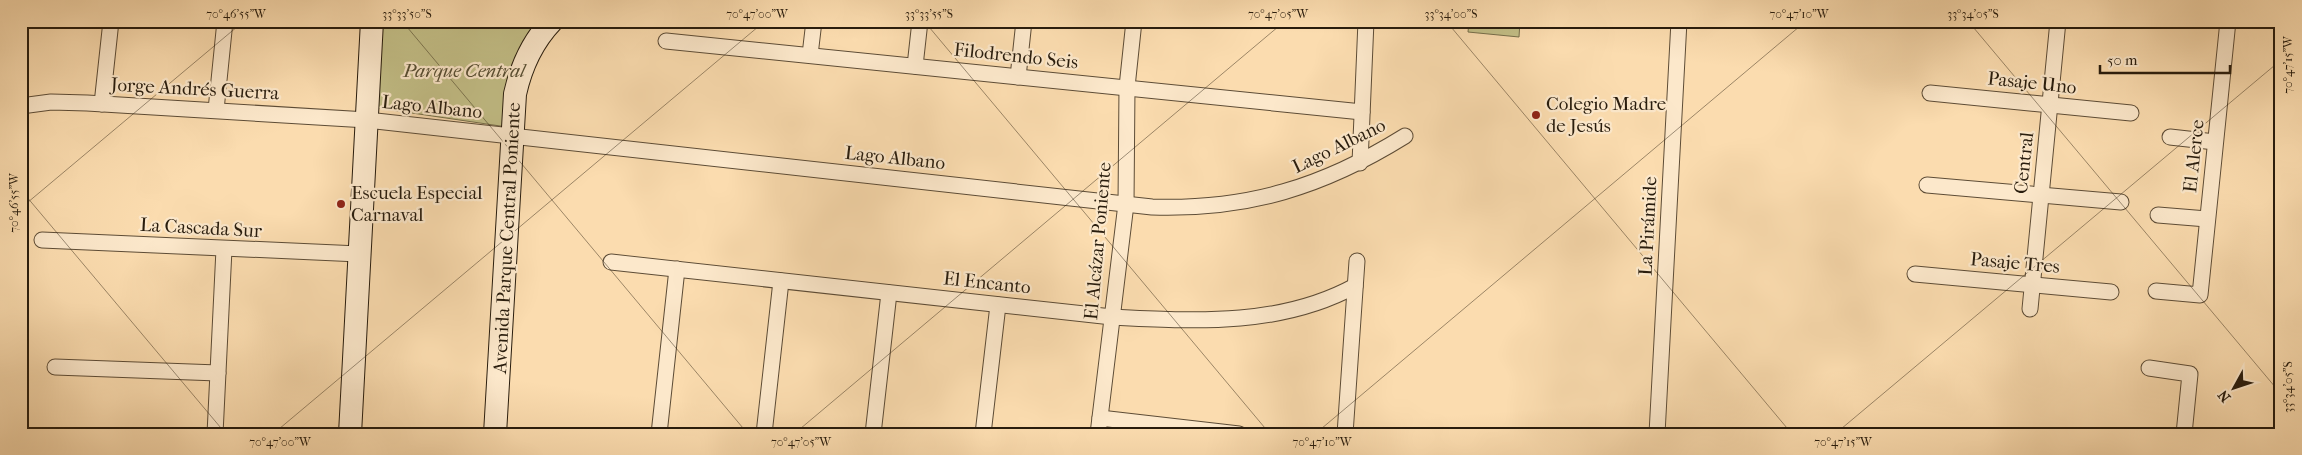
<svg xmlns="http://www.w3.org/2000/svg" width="2302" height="455" viewBox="0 0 2302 455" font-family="'IM FELL French Canon',serif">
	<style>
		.green { fill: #c3bf87; stroke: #766e4a }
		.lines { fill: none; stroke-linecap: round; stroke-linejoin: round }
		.street-casing { stroke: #5d4c36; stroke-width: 17 }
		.secondary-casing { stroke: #281c0d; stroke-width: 24 }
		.street { stroke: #fce8cb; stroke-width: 15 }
		.secondary { stroke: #fce8cb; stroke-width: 22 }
		.ticks { fill: none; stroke: #281c0d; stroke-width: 1; stroke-opacity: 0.45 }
		.poi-dot { fill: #8f2418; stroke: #fce8cb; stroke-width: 2 }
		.labels { text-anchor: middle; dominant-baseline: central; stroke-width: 4.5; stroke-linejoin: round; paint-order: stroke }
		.street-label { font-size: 19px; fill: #281c0d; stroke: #fce8cb }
		.park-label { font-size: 19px; font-style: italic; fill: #564d32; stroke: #fce8cb }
		.poi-label { font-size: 19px; fill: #281c0d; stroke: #fce8cb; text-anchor: start }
		.neatline { fill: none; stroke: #281c0d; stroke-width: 2 }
		.ticks-label { font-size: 12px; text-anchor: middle; fill: #281c0d }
	</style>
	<rect width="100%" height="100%" fill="#fbdcaf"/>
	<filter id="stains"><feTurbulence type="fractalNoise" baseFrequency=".004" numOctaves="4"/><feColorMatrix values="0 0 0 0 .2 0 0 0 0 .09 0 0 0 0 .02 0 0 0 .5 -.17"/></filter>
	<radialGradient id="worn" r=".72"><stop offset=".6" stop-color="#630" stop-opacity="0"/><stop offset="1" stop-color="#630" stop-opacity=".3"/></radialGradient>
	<g class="green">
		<path d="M382,21H538L507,127L378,108Z"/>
		<path d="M1469,21H1520L1519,37L1468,32Z"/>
	</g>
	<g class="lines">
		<defs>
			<g id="street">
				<path d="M666,41L1362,112"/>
				<path d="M810,55L814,21"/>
				<path d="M915,66L920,21"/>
				<path d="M1018,77L1024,21"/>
				<path d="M1930,93L2131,113"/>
				<path d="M102,104L111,21"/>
				<path d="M21,106L51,102L87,103L367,120L1152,207C1248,210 1323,187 1405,136"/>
				<path d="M216,110L225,21"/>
				<path d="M2170,137L2215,142"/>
				<path d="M1360,163L1366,21"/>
				<path d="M1927,185L2121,202"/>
				<path d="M2158,215L2207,219"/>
				<path d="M42,240L359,254"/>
				<path d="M611,262L1112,317C1193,321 1280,327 1355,286"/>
				<path d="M1915,274L2111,292"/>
				<path d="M2156,291L2200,295L2228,21"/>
				<path d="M2030,309L2058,21"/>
				<path d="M55,367L218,373"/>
				<path d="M2149,368L2190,374L2184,434"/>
				<path d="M1100,418L1239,434"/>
				<path d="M215,434L224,249"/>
				<path d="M659,434L677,269"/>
				<path d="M764,434L781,281"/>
				<path d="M873,434L889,293"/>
				<path d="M983,434L998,305"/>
				<path d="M1098,434L1126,204L1127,87L1134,21"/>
				<path d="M1345,434L1357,261"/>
				<path d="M1657,434L1679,21"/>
			</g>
			<g id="secondary">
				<path d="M350,434L372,21"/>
				<path d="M495,434L515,94C521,67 532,42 552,21"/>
			</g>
		</defs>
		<use href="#street" class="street-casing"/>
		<use href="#secondary" class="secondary-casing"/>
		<use href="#street" class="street"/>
		<use href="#secondary" class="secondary"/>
	</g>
	<path class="ticks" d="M402,21L748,434M924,21L1270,434M1446,21L1792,434M1968,21L2281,394M21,190L226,434M21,208L244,21M273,434L765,21M794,434L1285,21M1315,434L1806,21M1835,434L2281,60"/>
	<g class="poi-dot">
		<circle cx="1536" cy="115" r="5"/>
		<circle cx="341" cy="204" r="5"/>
	</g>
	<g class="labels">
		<g class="street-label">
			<text transform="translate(1016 56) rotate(6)">Filodrendo Seis</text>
			<text transform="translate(2032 83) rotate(6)">Pasaje Uno</text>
			<text transform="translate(195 89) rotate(3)">Jorge Andrés Guerra</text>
			<text transform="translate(432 107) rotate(6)">Lago Albano</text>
			<text transform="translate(1339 146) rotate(-26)">Lago Albano</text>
			<text transform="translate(2194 156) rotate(-84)">El Alerce</text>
			<text transform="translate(895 158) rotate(6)">Lago Albano</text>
			<text transform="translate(2024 163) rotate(-84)">Central</text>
			<text transform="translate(1648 226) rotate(-87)">La Pirámide</text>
			<text transform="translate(201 228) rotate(3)">La Cascada Sur</text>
			<text transform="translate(507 238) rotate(-87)">Avenida Parque Central Poniente</text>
			<text transform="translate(1098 241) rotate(-85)">El Alcázar Poniente</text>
			<text transform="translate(2015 263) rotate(5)">Pasaje Tres</text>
			<text transform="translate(987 283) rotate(6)">El Encanto</text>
		</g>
		<g class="park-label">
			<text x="464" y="71">Parque Central</text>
		</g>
		<g class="poi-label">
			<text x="1546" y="104">Colegio Madre<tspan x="1546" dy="22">de Jesús</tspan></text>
			<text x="351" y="193">Escuela Especial<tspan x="351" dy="22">Carnaval</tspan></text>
		</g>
	</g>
	<rect width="2302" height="455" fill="none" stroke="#fbdcaf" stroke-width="55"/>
	<g transform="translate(2234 388) rotate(230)" stroke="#fce8cb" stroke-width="4" paint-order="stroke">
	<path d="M0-4L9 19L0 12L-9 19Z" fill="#281c0d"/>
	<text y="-8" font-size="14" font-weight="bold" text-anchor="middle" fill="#281c0d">N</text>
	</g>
	<path d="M2100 65v8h130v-8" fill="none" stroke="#281c0d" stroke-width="2.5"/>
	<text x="2107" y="65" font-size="15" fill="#281c0d" stroke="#fce8cb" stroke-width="4" paint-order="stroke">50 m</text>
	<rect x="28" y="28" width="2246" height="400" class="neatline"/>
	<g class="ticks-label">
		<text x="236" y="18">70°46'55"W</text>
		<text x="407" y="18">33°33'50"S</text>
		<text x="757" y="18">70°47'00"W</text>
		<text x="929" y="18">33°33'55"S</text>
		<text x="1278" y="18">70°47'05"W</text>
		<text x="1451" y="18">33°34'00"S</text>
		<text x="1799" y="18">70°47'10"W</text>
		<text x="1973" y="18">33°34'05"S</text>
		<text transform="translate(2288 65) rotate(-90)" y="4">70°47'15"W</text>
		<text transform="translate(14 203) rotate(-90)" y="4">70°46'55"W</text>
		<text transform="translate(2288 387) rotate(-90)" y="4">33°34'05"S</text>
		<text x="280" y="446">70°47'00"W</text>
		<text x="801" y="446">70°47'05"W</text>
		<text x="1322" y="446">70°47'10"W</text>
		<text x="1843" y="446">70°47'15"W</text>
	</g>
	<rect width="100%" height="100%" filter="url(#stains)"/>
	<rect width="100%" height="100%" fill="url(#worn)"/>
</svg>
